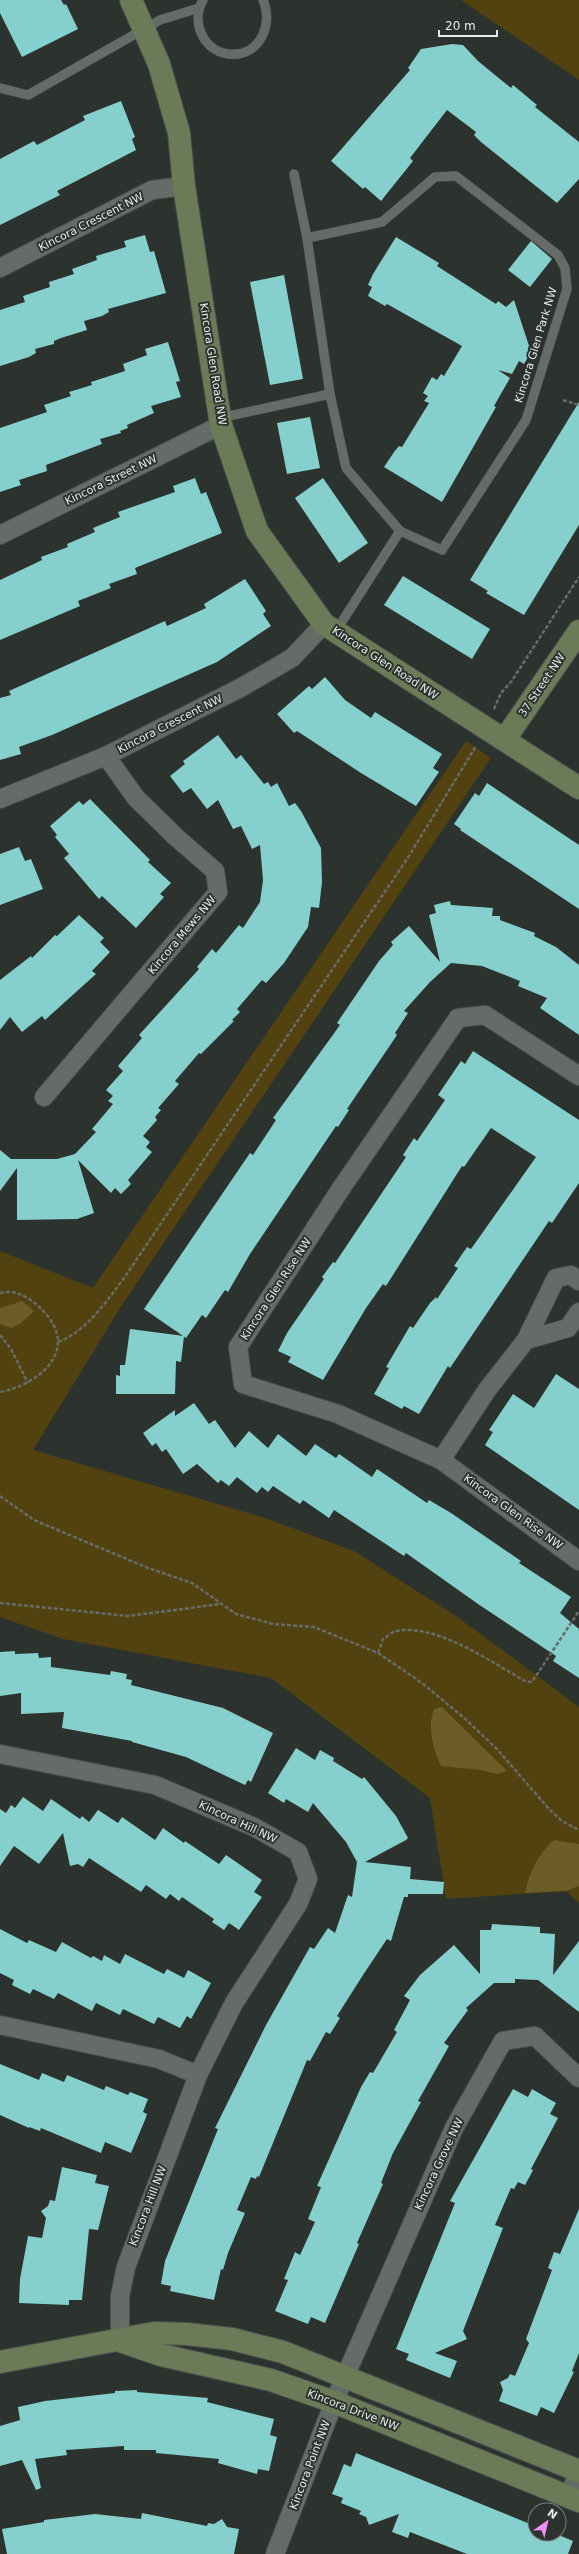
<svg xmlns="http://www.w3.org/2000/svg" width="579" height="2554" viewBox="0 0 579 2554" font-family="'DejaVu Sans',sans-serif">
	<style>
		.green { fill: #51420f }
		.forest { fill: #6c5c27 }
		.building { fill: #85d0cc }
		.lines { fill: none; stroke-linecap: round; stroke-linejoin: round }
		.lane-casing { stroke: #4b504d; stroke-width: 10 }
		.street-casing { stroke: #4b504d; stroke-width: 20 }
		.secondary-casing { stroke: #4b504d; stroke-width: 24 }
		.path { stroke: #676c68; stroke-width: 2.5; stroke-dasharray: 4 2; stroke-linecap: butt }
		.lane { stroke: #656c67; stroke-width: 9 }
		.street { stroke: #656c67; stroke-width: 18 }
		.secondary { stroke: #6b7a57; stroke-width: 22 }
		.labels { text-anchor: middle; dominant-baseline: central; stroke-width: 4; stroke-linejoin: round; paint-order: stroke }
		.street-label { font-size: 11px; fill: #e7ebe8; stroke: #2c322e }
	</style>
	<rect width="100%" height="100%" fill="#2c322e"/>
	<g class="green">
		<path d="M461,0H579V80Z"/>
		<path d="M466,741L491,758L122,1305L33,1450L265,1518L354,1551L459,1618L579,1707V1903L566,1891L446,1899L430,1798L271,1678L63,1639L0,1617V1251L93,1288Z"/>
	</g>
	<g class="forest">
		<path d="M22,1301L34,1311L21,1323L11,1328L0,1324V1308Z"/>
		<path d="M442,1707L507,1771L497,1774L480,1770L441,1766C433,1748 427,1727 434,1709Z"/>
		<path d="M554,1840L579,1844V1886L566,1891L525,1893C529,1872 538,1854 554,1840Z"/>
	</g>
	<g class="building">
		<path d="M0,0H61L64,5L66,4L78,29L22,57L0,13Z"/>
		<path d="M452,44L463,45L478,61L511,88L513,85L537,105L535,107L579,142V179L557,203L481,142L474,135L476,132L447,110L410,158L413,161L381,201L365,187L363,189L331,161L410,70L408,68L421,49Z"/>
		<path d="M121,101L135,137L132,139L136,150L57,191L60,195L0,225V159L34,141L37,145L85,120L83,116Z"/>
		<path d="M145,235L150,252L154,251L166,293L108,309L109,312L102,316L84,321L87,330L61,338L54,341V344L35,349L36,353L29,357L0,366V310L25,302L23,296L50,287L49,282L74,274L72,269L97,260L96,256L126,247L124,241Z"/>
		<path d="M396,237L439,263L437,266L496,304L498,301L506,307L514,300L531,352L524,364L519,361L512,374L498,370L510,378L494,406L496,407L442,502L384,467L394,452L399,446L402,447L429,403L424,401L428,396L423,393L432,377L437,380L441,374L444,376L462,346L387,304L385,306L368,296L372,287L368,285L373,274Z"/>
		<path d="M531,241L552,259L530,287L508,270Z"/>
		<path d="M284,275L303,379L270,385L250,282Z"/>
		<path d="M168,342L180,381L176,382L181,397L151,406L154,413L127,425L128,428L120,431L121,433L100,439L102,444L46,465L47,471L19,480L21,485L0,492V428L47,412L44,405L71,396L69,392L92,385L91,382L125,371L123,364L147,355L145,349Z"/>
		<path d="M579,402V525L524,615L486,593L488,591L470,580Z"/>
		<path d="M310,417L320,468L287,474L277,423Z"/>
		<path d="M195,478L201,494L206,492L222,533L135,568L137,574L109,584L111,588L78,601L80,606L0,640V580L42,560L41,557L68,547L67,544L95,532L93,528L120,517L118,512L175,492L173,486Z"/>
		<path d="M323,478L368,543L339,563L295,498Z"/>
		<path d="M403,576L490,629L472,659L384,605Z"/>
		<path d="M245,579L266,611L263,614L271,626L217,662L52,735L19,747L21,754L0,760V698L11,695L9,691L165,621L167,626L206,608L204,604Z"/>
		<path d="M325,677L345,700L371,718L375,712L442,754L433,768L439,772L416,806L361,773L297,731L294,733L277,714L309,686L312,689Z"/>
		<path d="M218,735L236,759L241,755L264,784L268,782L271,787L277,783L289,806L295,803L301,811L321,848L322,882L319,908L311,907L308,927L284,963L266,983L262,980L237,1009L240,1012L232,1020L234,1021L201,1054L199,1053L175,1081L179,1084L158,1108L161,1110L155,1117L157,1120L143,1136L150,1142L146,1147L152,1152L128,1180L131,1184L121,1194L115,1188L111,1193L78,1160L94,1213L77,1219L17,1220V1168L0,1191V1150L11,1159H57L75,1154L96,1132L92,1129L113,1104L108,1101L113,1096L106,1090L123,1071L118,1066L142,1038L139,1035L199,969L197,967L212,949L216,953L239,925L243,928L260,902L263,880L260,845L252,849L241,826L233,829L218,800L207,809L191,788L183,793L170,776L185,764L183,761Z"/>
		<path d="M487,783L579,845V909L460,830L461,829L454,824L475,793L479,796Z"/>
		<path d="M90,799L150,860L148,862L171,883L160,894L164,897L136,928L102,896L99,899L64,858L69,854L55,837L57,835L50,826L79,801L83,805Z"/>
		<path d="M19,847L25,861L31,859L43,889L0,905V854Z"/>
		<path d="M450,901L451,905L493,908L492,916H500V920L535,933L534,936L556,947L579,965V1035L540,1008L547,998L518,986L520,981L482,966L451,963L430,982L404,1011L408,1013L395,1033L397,1035L347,1109L349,1110L338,1127L336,1126L250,1254L228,1292L225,1290L206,1318L202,1315L186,1338L144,1309L250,1153L253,1155L276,1120L273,1118L340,1025L337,1023L379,961L393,945L391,942L409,926L440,962L429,915L436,913L434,905Z"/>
		<path d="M79,915L104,938L100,942L110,952L92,971L96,974L45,1020L42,1016L22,1032L10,1017L0,1030V980L31,956L32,958L55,935L57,936Z"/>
		<path d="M473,1051L579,1120V1183L552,1223L549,1221L450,1368L448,1366L419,1414L404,1406L402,1409L374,1394L389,1368L386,1367L410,1326L413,1328L430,1303L436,1297L437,1299L458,1268L454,1266L467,1247L471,1249L536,1157L491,1128L464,1167L462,1166L386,1286L383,1284L366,1308L323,1380L288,1362L291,1357L278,1351L287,1333L324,1279L322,1277L333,1262L335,1263L406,1157L403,1155L414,1138L417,1141L445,1100L438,1095L461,1061L465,1064Z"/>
		<path d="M130,1329L184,1336L181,1362L176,1361L175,1394H116V1375L120,1376V1365H125Z"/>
		<path d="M556,1374L579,1389V1510L485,1445L493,1432L489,1430L513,1394L534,1408Z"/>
		<path d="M194,1403L209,1424L215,1420L235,1448L249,1431L268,1448L278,1434L306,1456L315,1444L336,1458L339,1454L372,1477L377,1469L427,1503L429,1500L451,1513L521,1561L519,1563L571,1597L560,1613L579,1629V1678L553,1661L556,1656L478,1604L406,1553L404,1556L334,1510L329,1518L303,1500L300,1504L273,1486L268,1492L262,1487L257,1493L237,1477L229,1486L221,1480L218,1483L197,1464L183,1474L166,1449L162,1452L156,1443L152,1446L143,1433L175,1410V1416Z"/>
		<path d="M15,1651V1654L38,1653L39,1658L51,1657V1667L110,1675L111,1671L127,1674L126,1679L132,1680L131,1685L223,1708L273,1733L251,1782L248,1780L245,1785L186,1757L132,1742V1741L62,1728L64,1712L21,1714V1693L0,1696V1652Z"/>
		<path d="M296,1748L315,1760L320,1750L334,1758L333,1761L362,1779L364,1777L396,1816L408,1838L406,1840L365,1862L411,1867L410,1879L444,1882L443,1894H408V1897H404L391,1941L387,1939L363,1975L337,2016L340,2018L330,2034L326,2032L310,2061L307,2060L259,2177L257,2176L256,2179L251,2177L237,2210L245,2213L228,2253L223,2270L221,2269L214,2300L170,2291L171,2286L161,2284L165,2261L218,2129L215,2128L266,2025L310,1947L314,1949L328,1928L335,1933L348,1895L352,1897L357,1862L346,1842L313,1803L308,1812L286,1799L284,1803L268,1793Z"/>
		<path d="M23,1797L43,1811L51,1799L80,1819L82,1816L89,1822L98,1810L118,1823L122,1817L155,1840L163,1828L184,1843L185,1841L219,1864L226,1855L262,1880L254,1892L262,1897L239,1930L229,1923L224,1930L212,1922L214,1919L182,1897L179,1901L170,1894L166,1899L146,1885L141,1892L89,1858L83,1867L78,1864L70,1866L63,1833L39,1864L14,1846L0,1866V1809L6,1813L11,1805L15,1808Z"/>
		<path d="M492,1924L540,1927V1933L555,1934L553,1975L579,1941V2012L538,1980L515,1979V1983H494L466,2008L468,2010L444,2043L449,2046L418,2101L421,2102L393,2153L381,2183L383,2184L357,2243L359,2244L325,2323L311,2317L308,2324L275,2311L288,2280L284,2279L295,2252L300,2255L315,2222L308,2219L321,2187L317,2186L361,2087L370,2072L373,2073L397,2032L394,2030L410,2000L404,1996L420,1975L454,1945L480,1974V1930H491Z"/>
		<path d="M0,1929L27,1943L29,1940L56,1952L62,1942L91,1958L93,1956L102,1961L104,1955L120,1964L125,1954L164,1974L167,1969L184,1978L188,1970L211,1983L191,2019L187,2016L180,2028L158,2017L154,2024L123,2009L120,2015L96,2003L92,2011L58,1993L54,1999L33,1989L30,1994L12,1985L14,1980L0,1973Z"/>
		<path d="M0,2064L39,2080L42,2073L64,2082L67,2075L104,2090L106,2086L128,2095L130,2092L148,2099L143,2112L147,2114L145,2120L131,2153L105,2142L101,2153L41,2128L40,2131L29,2127V2128L0,2115Z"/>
		<path d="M513,2089L528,2097L532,2089L556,2103L550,2114L558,2118L531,2169L533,2170L530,2176L525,2185L518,2182L514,2189L511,2188L495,2225L503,2228L463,2331L467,2339L435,2353L457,2361L450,2378L406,2360L409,2354L396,2349L455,2203L450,2201Z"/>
		<path d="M62,2167L97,2175L95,2183L109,2186L98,2230L89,2229L82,2300H69V2305L19,2303L20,2279L28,2236L42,2238L46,2218L41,2211L48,2206L50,2200L55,2201Z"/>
		<path d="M579,2209V2353L572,2371L574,2372L554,2413L541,2407L537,2416L499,2401L503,2390L500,2382L508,2378L510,2374L515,2376L529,2343L526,2339L552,2270L548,2268L554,2252L560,2254Z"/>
		<path d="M137,2390V2392L208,2398L207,2402L274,2419L270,2435L277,2437L269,2471L258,2469L257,2474L218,2463L219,2459L156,2453V2450H124V2446L66,2450L67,2455L35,2459L41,2488L36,2490L22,2460L0,2466V2426L20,2420L18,2407L45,2401L115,2393V2391Z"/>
		<path d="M356,2453L535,2526V2534H556L573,2541L568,2554H467L410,2532L408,2538L392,2532L399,2514L369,2525L366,2517L359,2514L361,2511L341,2503L343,2498L332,2494L344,2464L351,2467Z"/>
		<path d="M142,2513L207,2526L208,2523L214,2524L222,2519L227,2527L239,2529L234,2554H7L2,2529L44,2522V2520L95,2514L141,2519Z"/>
	</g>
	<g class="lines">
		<defs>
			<g id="lane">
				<path d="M203,0C191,21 202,50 228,54C259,58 274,25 263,0"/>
				<path d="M0,88L28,95L160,20L199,8"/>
				<path d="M294,174L307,238"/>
				<path d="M330,394L346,468L400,531"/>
				<path d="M220,418L330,394L307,238L382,222L435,177L456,176L558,255L565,268L567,289L526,420L442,550L400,531L336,631"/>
			</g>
			<g id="street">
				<path d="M0,268L152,190L184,186"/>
				<path d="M0,535L221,425"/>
				<path d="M0,799L106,756L242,687L292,658L324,624"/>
				<path d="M579,1076L485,1015L458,1018L340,1190L238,1347L243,1384L338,1414L441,1460L579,1561"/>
				<path d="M44,1097L218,892L215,871L177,838L136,798L106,756"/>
				<path d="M526,1340L568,1328L579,1312"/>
				<path d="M441,1460L487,1390L526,1340L556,1278L571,1275L579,1281"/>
				<path d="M0,1754L155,1785L254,1827L298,1852L308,1879L298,1904L234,2003L198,2075L126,2267L120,2296V2341"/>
				<path d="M0,2025L159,2059L198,2075"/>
				<path d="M569,2497L579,2469"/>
				<path d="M275,2554L334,2402L454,2128L503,2041L535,2036L579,2078"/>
			</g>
			<g id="secondary">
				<path d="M131,0L159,64L179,133L184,186L221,425L257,531L324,624L579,788"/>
				<path d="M505,739L579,631"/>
				<path d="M120,2341L161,2355L271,2380L334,2402L579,2501"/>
				<path d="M0,2362L154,2333L187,2334L232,2339L283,2352L579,2471"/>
			</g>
		</defs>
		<use href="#lane" class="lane-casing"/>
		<use href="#street" class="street-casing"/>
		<use href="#secondary" class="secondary-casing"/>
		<g class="path">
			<path d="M563,400L579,405"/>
			<path d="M494,709L501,693L511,682L579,577"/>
			<path d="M0,1293C4,1293 9,1291 12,1292C32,1295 58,1321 58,1341C58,1370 23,1388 0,1392"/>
			<path d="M0,1335L11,1349L28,1383"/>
			<path d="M58,1342C87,1331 106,1302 124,1278L409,856L476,746"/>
			<path d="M0,1496L34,1520L148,1568L192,1583L236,1614L273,1624L314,1627L378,1653L422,1683L463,1717L496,1748L549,1809L562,1821L579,1830"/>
			<path d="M0,1603L128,1616L221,1604"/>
			<path d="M378,1653L383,1639C387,1637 391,1632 396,1631C436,1623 491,1662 525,1681L532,1682L579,1611"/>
		</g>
		<use href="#lane" class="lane"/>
		<use href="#street" class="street"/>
		<use href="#secondary" class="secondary"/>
	</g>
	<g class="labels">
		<g class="street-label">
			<text transform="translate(91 222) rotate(-27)">Kincora Crescent NW</text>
			<text transform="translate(536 345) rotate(-73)">Kincora Glen Park NW</text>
			<text transform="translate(213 364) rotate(81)">Kincora Glen Road NW</text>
			<text transform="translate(111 480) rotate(-26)">Kincora Street NW</text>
			<text transform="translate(385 663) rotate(33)">Kincora Glen Road NW</text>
			<text transform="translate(542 685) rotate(-56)">37 Street NW</text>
			<text transform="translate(170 724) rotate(-27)">Kincora Crescent NW</text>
			<text transform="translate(182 935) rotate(-50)">Kincora Mews NW</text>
			<text transform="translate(276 1289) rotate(-57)">Kincora Glen Rise NW</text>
			<text transform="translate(513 1512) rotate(36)">Kincora Glen Rise NW</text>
			<text transform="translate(238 1822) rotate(25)">Kincora Hill NW</text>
			<text transform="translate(439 2164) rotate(-65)">Kincora Grove NW</text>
			<text transform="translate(148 2206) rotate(-69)">Kincora Hill NW</text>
			<text transform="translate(353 2410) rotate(21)">Kincora Drive NW</text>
			<text transform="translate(310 2465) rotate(-69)">Kincora Point NW</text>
		</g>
	</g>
	<g transform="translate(547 2522) rotate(34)"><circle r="19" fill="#2c322e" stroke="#777c78"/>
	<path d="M0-3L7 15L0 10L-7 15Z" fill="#ee8cf8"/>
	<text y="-6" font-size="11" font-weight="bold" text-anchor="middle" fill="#e7ebe8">N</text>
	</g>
	<path d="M439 30v6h58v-6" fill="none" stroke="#e7ebe8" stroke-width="2"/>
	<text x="445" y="30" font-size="12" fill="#e7ebe8" stroke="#2c322e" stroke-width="3" paint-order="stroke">20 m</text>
</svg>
